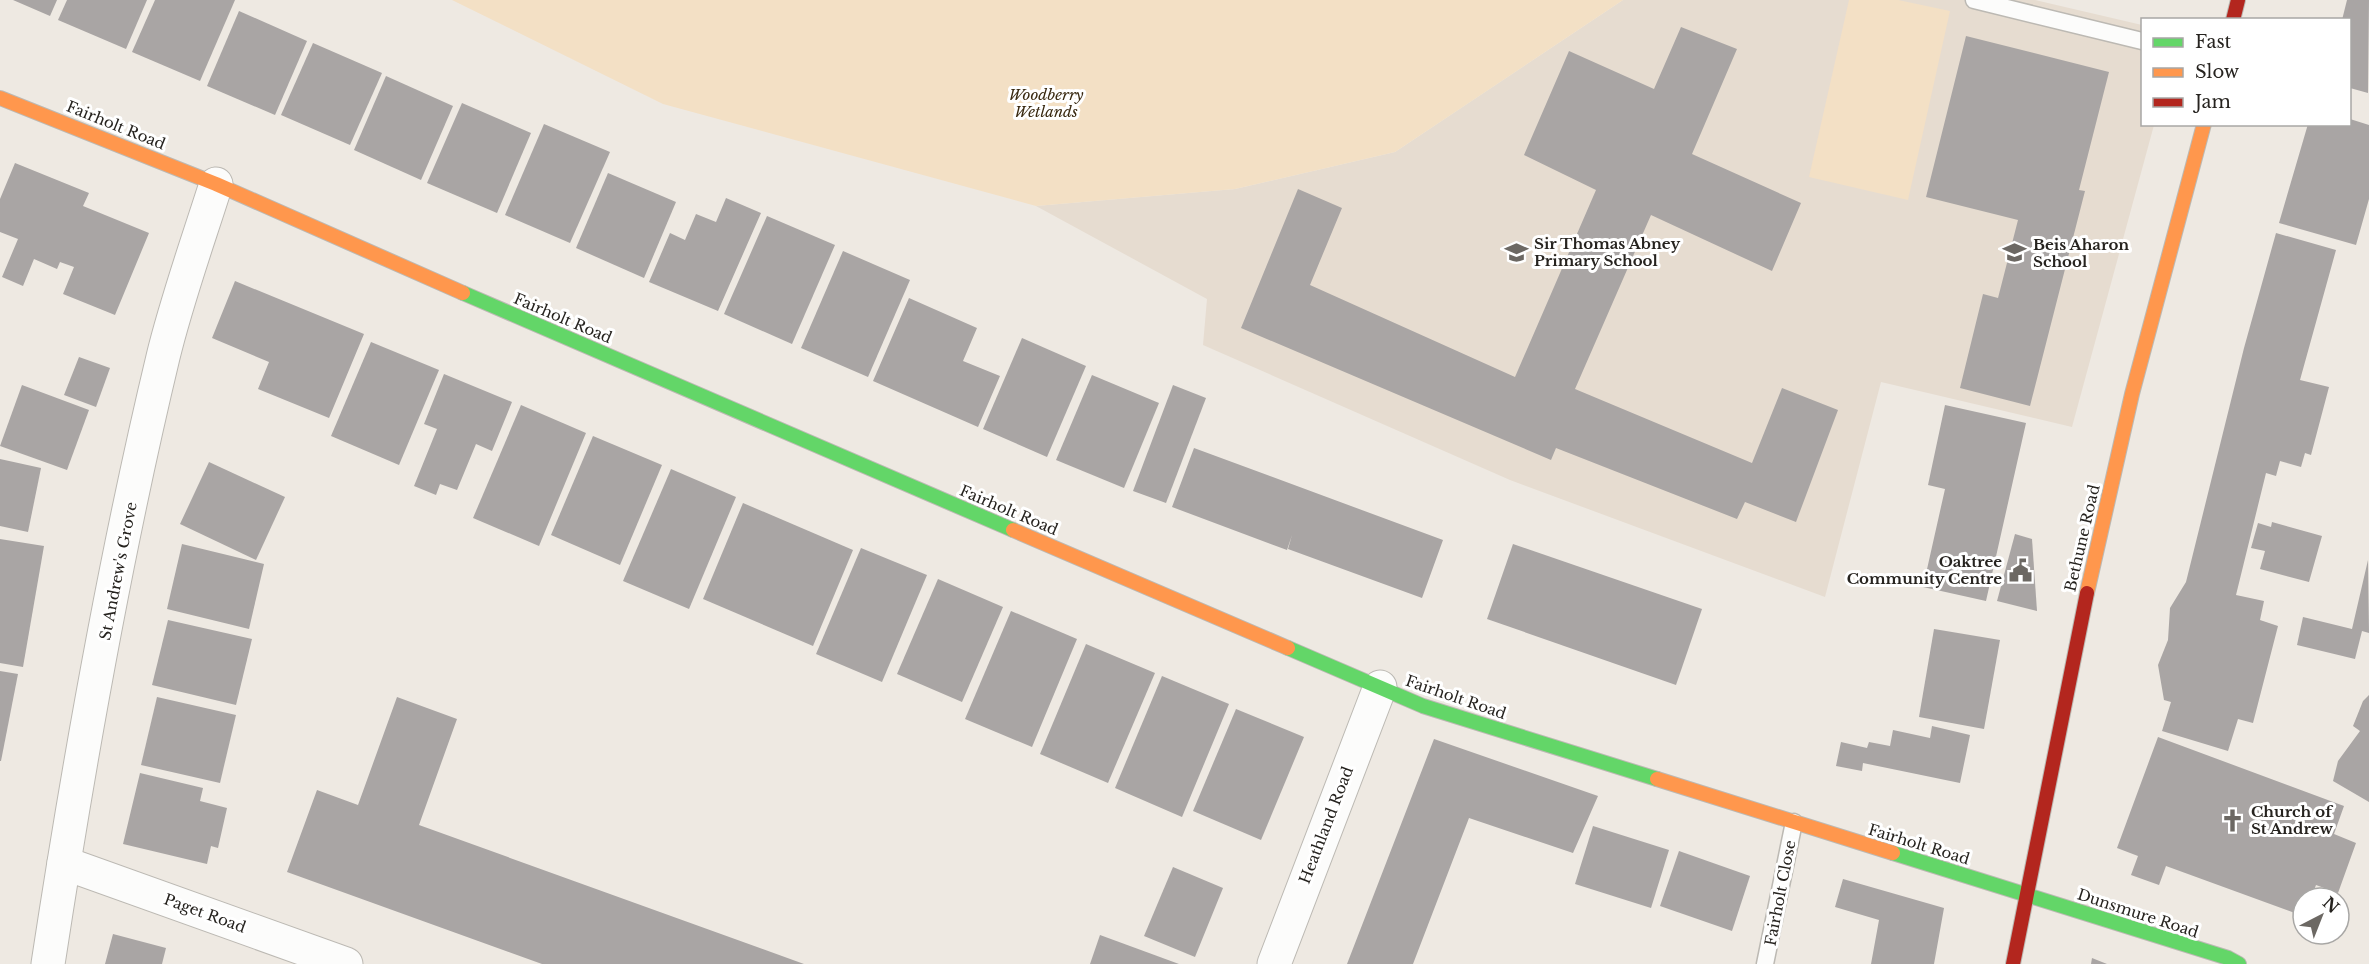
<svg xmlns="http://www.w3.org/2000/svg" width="2369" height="964" viewBox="0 0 2369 964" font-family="'Libre Baskerville',serif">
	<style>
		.built { fill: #e6dcd0 }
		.green { fill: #f3e0c5 }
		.building { fill: #a9a5a4 }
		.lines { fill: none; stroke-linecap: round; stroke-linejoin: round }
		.lane-casing { stroke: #bcb9b3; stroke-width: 19 }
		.street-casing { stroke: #bcb9b3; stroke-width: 35 }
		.fast-casing { stroke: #bcb9b3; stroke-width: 16 }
		.slow-casing { stroke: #bcb9b3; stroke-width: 16 }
		.jam-casing { stroke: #bcb9b3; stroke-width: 16 }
		.lane { stroke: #fcfcfb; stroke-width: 16 }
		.street { stroke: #fcfcfb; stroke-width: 33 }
		.fast { stroke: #63d668; stroke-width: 14 }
		.slow { stroke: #ff974d; stroke-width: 14 }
		.jam { stroke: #b3261e; stroke-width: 14 }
		.labels { text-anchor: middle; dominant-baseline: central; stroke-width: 6; stroke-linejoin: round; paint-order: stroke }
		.park-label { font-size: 15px; font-style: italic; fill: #392910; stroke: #fff }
		.street-label { font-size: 15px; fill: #26231f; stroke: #fff }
		.poi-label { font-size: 15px; font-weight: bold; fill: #26231f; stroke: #fff; text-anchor: start }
	</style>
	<rect width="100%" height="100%" fill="#eee9e2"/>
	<path class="built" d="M1623,0H2035L2142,25V124L2154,125L2072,427L1881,382L1825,597L1510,480L1203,345L1207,299L1036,206L1235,189L1395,152Z"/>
	<g class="green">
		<path d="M452,0H1623L1395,152L1235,189L1036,206L663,104Z"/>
		<path d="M1849,0H1898L1950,11L1908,200L1809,177Z"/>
	</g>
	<g class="building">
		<path d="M13,0H57L50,16Z"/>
		<path d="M67,0H147L126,49L58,20Z"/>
		<path d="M155,0H235L200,81L132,52Z"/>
		<path d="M2347,0H2369L2368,93L2350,88V20H2342Z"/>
		<path d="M239,11L307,41L275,115L207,86Z"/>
		<path d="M1681,27L1737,49L1692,154L1801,203L1772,271L1651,215L1575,389L1752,463L1782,388L1838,410L1796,522L1745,502L1737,519L1556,448L1551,460L1241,328L1298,189L1342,208L1310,285L1515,377L1596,190L1524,155L1569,51L1654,89Z"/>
		<path d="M1966,36L2109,72L2079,190L2085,191L2030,406L1960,388L1983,294L1998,298L2018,220L1926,197Z"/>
		<path d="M313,43L382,73L350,145L281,115Z"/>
		<path d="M386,76L453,106L421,180L354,150Z"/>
		<path d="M462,103L531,133L497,213L427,183Z"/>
		<path d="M2350,119L2369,125V199L2356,245L2279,223L2308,124H2350Z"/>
		<path d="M544,124L610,152L570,243L505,215Z"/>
		<path d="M15,163L89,193L83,206L149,233L115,315L63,294L74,267L60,262L57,269L34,259L23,286L2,277L18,239L0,232V199Z"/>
		<path d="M608,173L676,202L644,278L576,248Z"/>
		<path d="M726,198L761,213L718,311L649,282L670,233L685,240L696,214L716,222Z"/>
		<path d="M767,216L835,245L792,344L724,314Z"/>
		<path d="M2276,233L2336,250L2300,380L2329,387L2311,455L2305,453L2301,467L2280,461L2276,476L2266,473L2236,595L2264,601L2260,620L2278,626L2253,723L2238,719L2228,751L2162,731L2171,702L2164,700L2158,665L2168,640L2170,608L2186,582L2244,348Z"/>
		<path d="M843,251L910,280L868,377L801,348Z"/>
		<path d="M235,281L364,334L329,418L258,389L269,362L212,338Z"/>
		<path d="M909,298L977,328L963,361L1000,376L978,427L873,381Z"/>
		<path d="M1022,338L1086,366L1047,457L983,429Z"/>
		<path d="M371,342L439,370L399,465L331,436Z"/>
		<path d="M79,357L110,368L96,407L64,395Z"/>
		<path d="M444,374L512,402L492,451L476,444L457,490L440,484L436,495L414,486L437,429L424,424Z"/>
		<path d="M1092,375L1159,403L1124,488L1056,460Z"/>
		<path d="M22,385L89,410L67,470L0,446Z"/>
		<path d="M1173,385L1206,398L1166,503L1133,491Z"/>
		<path d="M521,405L586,433L539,546L473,518Z"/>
		<path d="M1945,405L2026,423L1986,601L1923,587L1945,489L1928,485Z"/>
		<path d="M593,436L662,465L620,565L551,535Z"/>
		<path d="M1194,448L1443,540L1422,598L1288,549L1292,535L1287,550L1172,507Z"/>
		<path d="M0,459L41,468L28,532L0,526Z"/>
		<path d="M209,462L285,497L256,560L180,524Z"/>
		<path d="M671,469L736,497L689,609L623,581Z"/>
		<path d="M743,503L853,550L813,646L703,599Z"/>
		<path d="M2272,522L2322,536L2309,582L2260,569L2265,551L2251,548L2258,523L2271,527Z"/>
		<path d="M2015,534L2032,539L2037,611L1997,601Z"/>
		<path d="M0,539L44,546L23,667L0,663Z"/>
		<path d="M182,544L264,564L249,629L167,609Z"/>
		<path d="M1513,544L1702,609L1676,685L1487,619Z"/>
		<path d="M861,548L927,575L882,682L816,654Z"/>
		<path d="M2368,560L2369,633L2362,631L2355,659L2297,645L2303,617L2352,629Z"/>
		<path d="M938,579L1003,607L962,702L897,674Z"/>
		<path d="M1011,611L1077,639L1032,747L965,719Z"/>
		<path d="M168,620L252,639L236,705L152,685Z"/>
		<path d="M1934,629L2000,640L1984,729L1919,717Z"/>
		<path d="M1086,644L1155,673L1108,783L1040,754Z"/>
		<path d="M0,671L18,674L1,761H0Z"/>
		<path d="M1162,676L1229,704L1182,817L1115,788Z"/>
		<path d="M2369,695V802L2333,781L2338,761L2360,731L2353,726L2363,701Z"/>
		<path d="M157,697L236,715L220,783L141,765Z"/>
		<path d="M397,697L457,719L419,825L804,964H542L287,872L317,790L358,805Z"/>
		<path d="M1236,709L1304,737L1261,840L1193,811Z"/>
		<path d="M1932,726L1970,735L1960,783L1863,763L1862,771L1836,766L1841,742L1867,748L1869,742L1890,746L1893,730L1930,738Z"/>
		<path d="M2158,737L2344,806L2334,834L2356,843L2338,893L2316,885L2311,898H2303V916L2166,866L2159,885L2131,875L2138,856L2117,848Z"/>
		<path d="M1434,739L1598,796L1573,853L1469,818L1413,964H1347Z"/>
		<path d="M140,773L203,788L200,801L227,808L218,848L211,846L207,864L123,844Z"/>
		<path d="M1593,826L1669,850L1651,908L1575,884Z"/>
		<path d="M1679,851L1750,876L1732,931L1660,906Z"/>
		<path d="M1173,867L1223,888L1195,957L1144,936Z"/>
		<path d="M1843,879L1944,908L1934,964H1871L1879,920L1835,907Z"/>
		<path d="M113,934L166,948L162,964H105Z"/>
		<path d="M1100,935L1179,964H1090Z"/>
		<path d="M2092,958L2107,964H2091Z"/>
	</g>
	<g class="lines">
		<defs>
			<g id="lane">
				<path d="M1974,0L2142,41"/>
				<path d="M1765,964L1794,822"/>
			</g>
			<g id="street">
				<path d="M64,863L346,964"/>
				<path d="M48,964C79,761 115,557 163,357C177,299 198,241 216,184"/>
				<path d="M1274,964L1380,687"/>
			</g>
			<g id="fast">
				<path d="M463,293L1013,530"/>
				<path d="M1288,648L1423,706L1657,779"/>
				<path d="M1893,853L2228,958L2239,964"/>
			</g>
			<g id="slow">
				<path d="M0,98L216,184L463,293"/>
				<path d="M1013,530L1288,648"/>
				<path d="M2087,593L2132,394L2204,124"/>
				<path d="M1657,779L1893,853"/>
			</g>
			<g id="jam">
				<path d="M2233,20L2238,0"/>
				<path d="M2013,964L2087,593"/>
			</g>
		</defs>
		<use href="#lane" class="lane-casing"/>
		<use href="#street" class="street-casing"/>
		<use href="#fast" class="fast-casing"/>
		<use href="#slow" class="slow-casing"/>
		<use href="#jam" class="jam-casing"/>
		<use href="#lane" class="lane"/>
		<use href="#street" class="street"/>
		<use href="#fast" class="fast"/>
		<use href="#slow" class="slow"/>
		<use href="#jam" class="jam"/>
	</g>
	<defs>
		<symbol id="school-bare" viewBox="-9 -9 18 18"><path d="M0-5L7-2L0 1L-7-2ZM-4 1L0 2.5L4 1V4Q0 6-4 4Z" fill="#6c6863" stroke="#fff" stroke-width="2.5" paint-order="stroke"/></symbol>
		<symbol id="civic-bare" viewBox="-9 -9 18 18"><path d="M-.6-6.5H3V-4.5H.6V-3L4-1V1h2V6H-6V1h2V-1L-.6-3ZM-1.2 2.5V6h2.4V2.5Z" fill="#6c6863" stroke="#fff" stroke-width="2.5" paint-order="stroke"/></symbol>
		<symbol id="church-bare" viewBox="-9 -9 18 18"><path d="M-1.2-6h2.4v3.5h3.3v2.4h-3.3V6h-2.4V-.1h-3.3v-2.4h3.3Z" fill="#6c6863" stroke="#fff" stroke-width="2.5" paint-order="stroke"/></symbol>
	</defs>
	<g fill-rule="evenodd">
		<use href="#school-bare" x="1500" y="236" width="33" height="33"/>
		<use href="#school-bare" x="1998" y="236" width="33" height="33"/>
		<use href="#civic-bare" x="2004" y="554" width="33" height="33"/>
		<use href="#church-bare" x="2216" y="804" width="33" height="33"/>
	</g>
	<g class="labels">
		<g class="park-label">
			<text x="1046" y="94">Woodberry<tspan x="1046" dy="17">Wetlands</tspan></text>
		</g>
		<g class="street-label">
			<text transform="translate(116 125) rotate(22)">Fairholt Road</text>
			<text transform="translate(563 318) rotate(23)">Fairholt Road</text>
			<text transform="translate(1009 510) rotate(23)">Fairholt Road</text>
			<text transform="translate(2082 538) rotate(-77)">Bethune Road</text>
			<text transform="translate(118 571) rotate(-79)">St Andrew's Grove</text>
			<text transform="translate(1456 697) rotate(19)">Fairholt Road</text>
			<text transform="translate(1326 825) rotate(-69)">Heathland Road</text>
			<text transform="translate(1919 844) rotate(17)">Fairholt Road</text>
			<text transform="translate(1780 893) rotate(-79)">Fairholt Close</text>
			<text transform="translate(205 913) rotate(20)">Paget Road</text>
			<text transform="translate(2138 913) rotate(18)">Dunsmure Road</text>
		</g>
		<g class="poi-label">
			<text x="1534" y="243">Sir Thomas Abney<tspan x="1534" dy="17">Primary School</tspan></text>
			<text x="2033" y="244">Beis Aharon<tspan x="2033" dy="17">School</tspan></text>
			<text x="2002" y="561" text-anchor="end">Oaktree<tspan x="2002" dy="17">Community Centre</tspan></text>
			<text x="2251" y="811">Church of<tspan x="2251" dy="17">St Andrew</tspan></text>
		</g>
	</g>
	<rect x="2141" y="18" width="210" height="108" fill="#ffffff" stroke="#a8a7a5" stroke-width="1.5"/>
	<rect x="2153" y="38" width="30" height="9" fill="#63d668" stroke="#a8a7a5" stroke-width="1.5"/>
	<text x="2195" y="48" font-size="18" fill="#26231f">Fast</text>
	<rect x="2153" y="68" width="30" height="9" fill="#ff974d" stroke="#a8a7a5" stroke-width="1.5"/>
	<text x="2195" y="78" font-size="18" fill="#26231f">Slow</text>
	<rect x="2153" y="98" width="30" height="9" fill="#b3261e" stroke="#a8a7a5" stroke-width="1.5"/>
	<text x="2195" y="108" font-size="18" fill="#26231f">Jam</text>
	<g transform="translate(2321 916) rotate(42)"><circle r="28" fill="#ffffff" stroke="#a8a7a5" stroke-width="1.5"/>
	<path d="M0-4.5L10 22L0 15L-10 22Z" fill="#6c6863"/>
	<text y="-9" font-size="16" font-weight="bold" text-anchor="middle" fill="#26231f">N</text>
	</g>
</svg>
